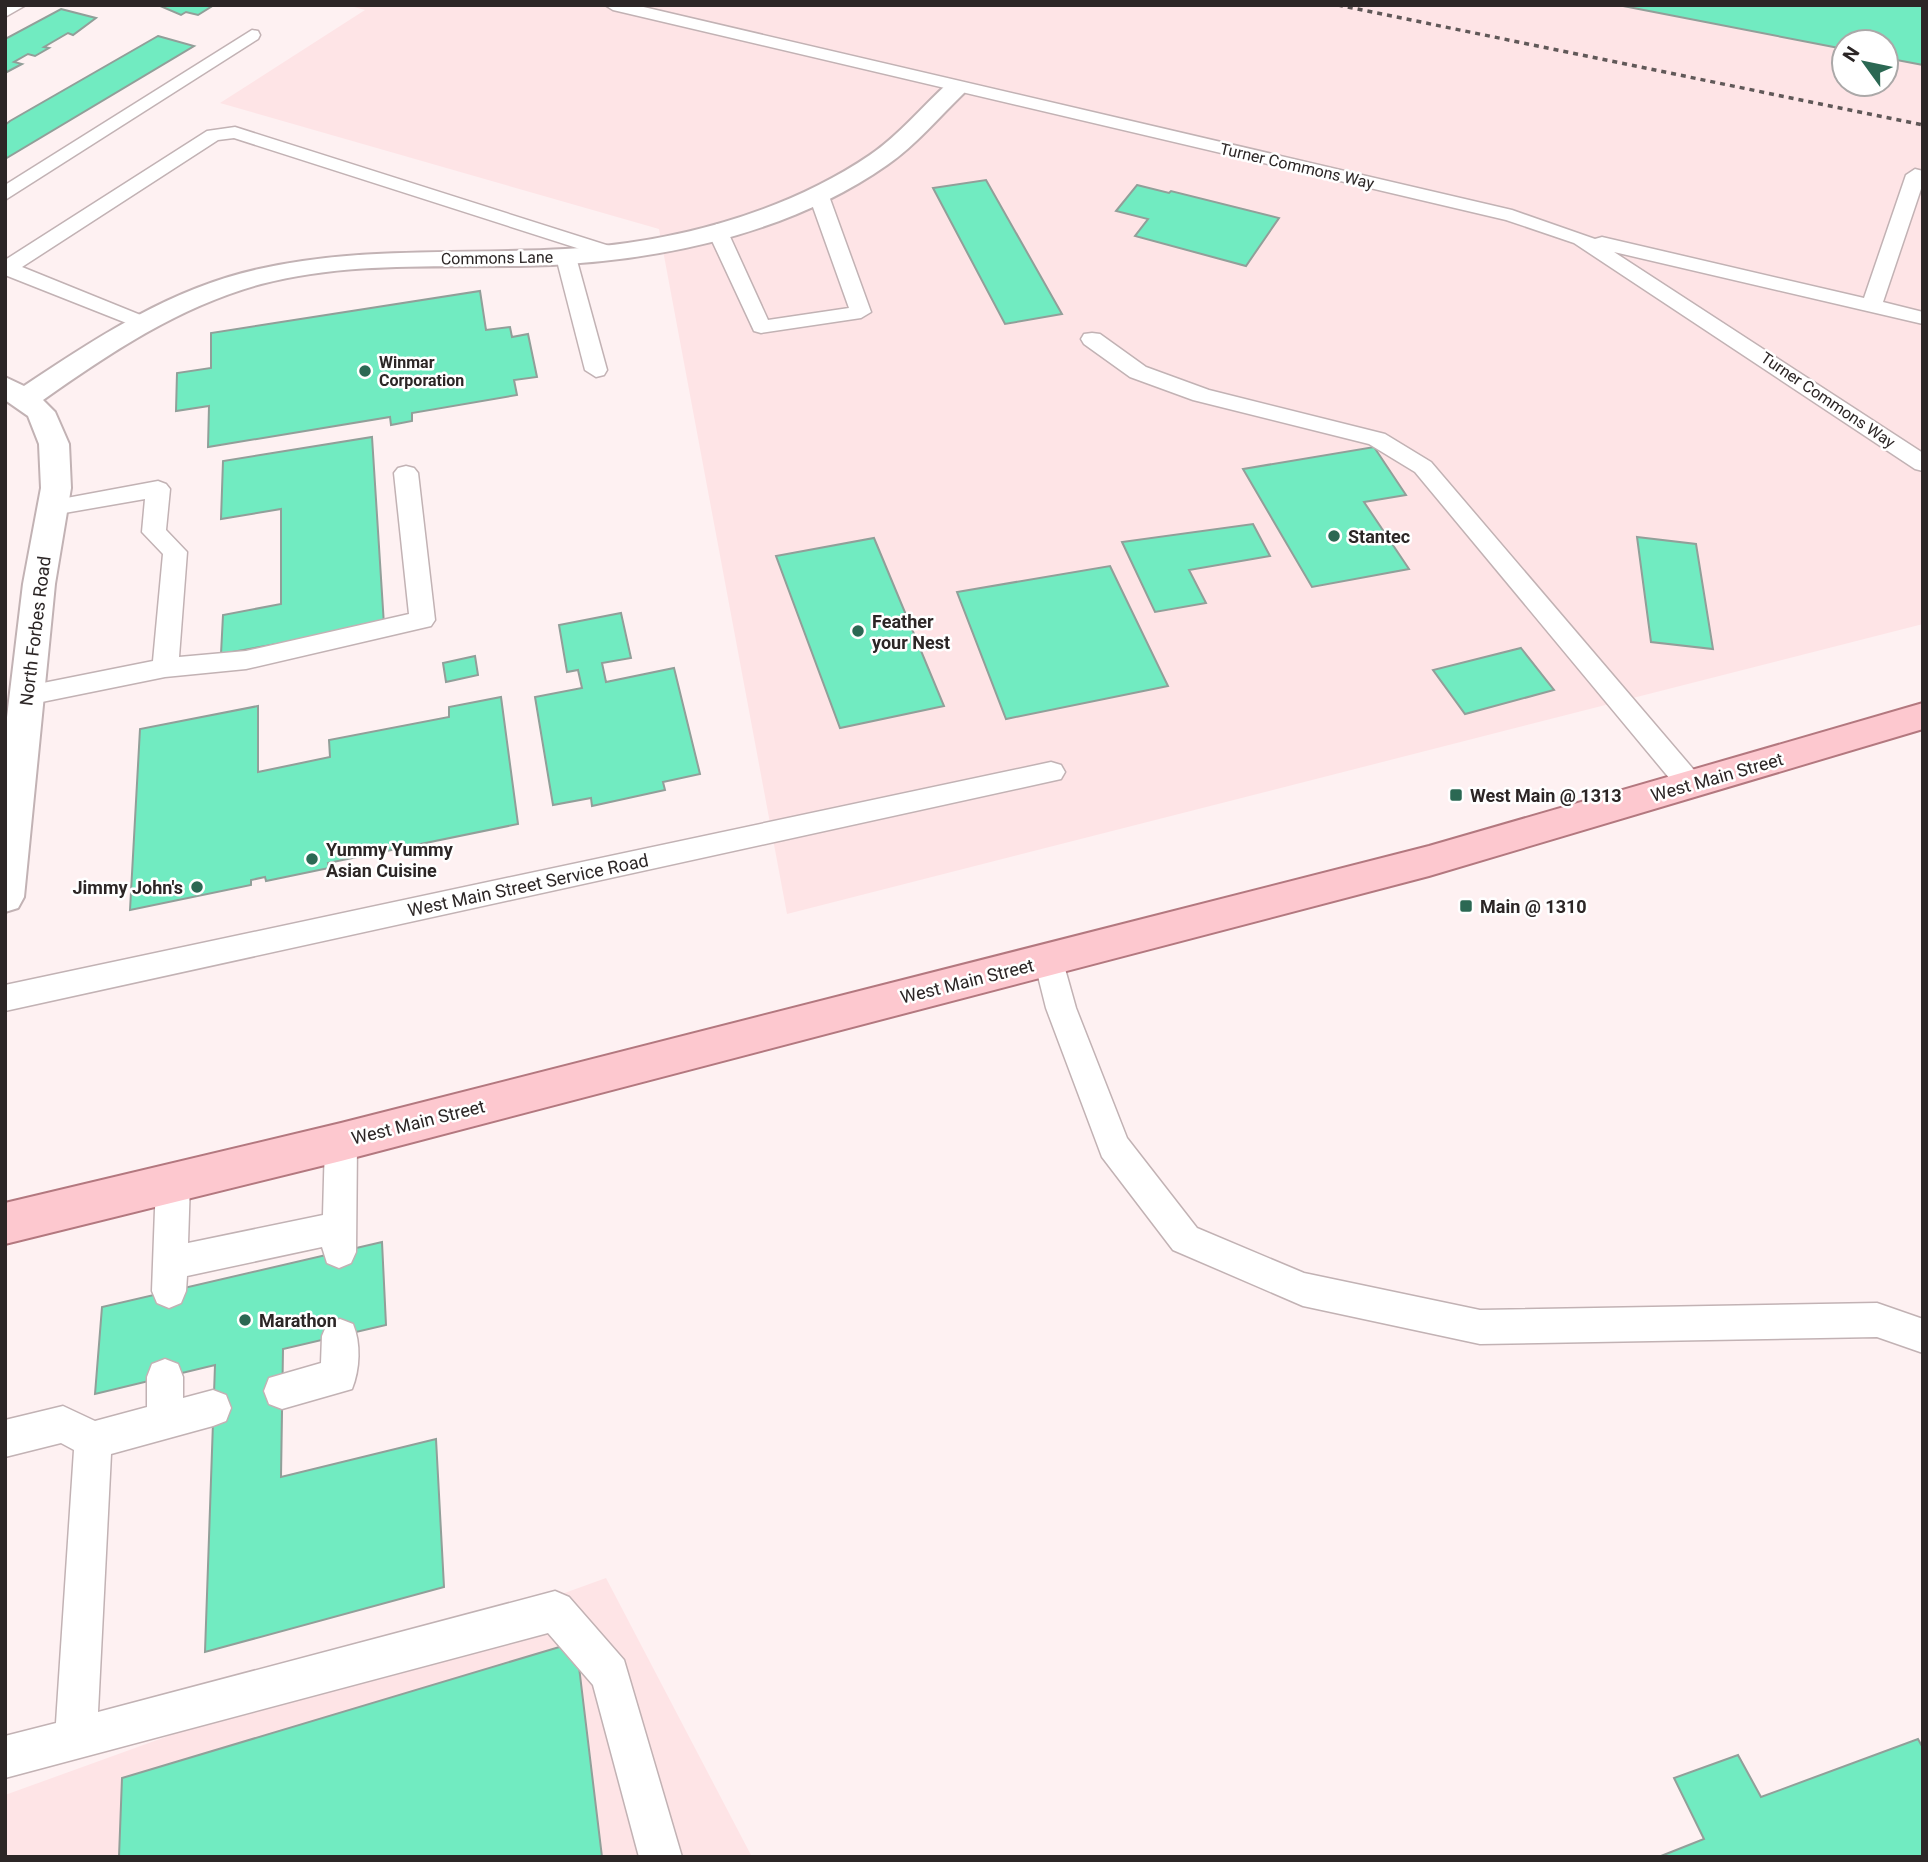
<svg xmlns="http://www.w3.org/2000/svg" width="1928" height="1862" viewBox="0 0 1928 1862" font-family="Roboto,sans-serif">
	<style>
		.built { fill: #fee4e6; fill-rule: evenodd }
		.building { fill: #71ebc1; stroke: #919f99; stroke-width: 2 }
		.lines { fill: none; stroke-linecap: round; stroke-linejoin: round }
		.lane-casing { stroke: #c2b2b4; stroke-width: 3 }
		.street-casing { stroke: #c2b2b4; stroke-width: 4 }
		.primary-casing { stroke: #b3787f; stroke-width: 4 }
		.lane { fill: #fff; fill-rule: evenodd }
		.street { fill: #fff; fill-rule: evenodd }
		.primary { fill: #fdc8cf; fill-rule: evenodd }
		.rail { stroke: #605858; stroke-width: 3.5; stroke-dasharray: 5 5; stroke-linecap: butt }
		.poi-dot { fill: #2b6853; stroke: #fff; stroke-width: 2.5 }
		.labels { text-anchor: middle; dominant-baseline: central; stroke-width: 5; stroke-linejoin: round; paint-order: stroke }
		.far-street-label { font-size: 16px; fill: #2c2626; stroke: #fff }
		.far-poi-label { font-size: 16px; font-weight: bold; fill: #2c2626; stroke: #fff; text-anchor: start }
		.poi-label { font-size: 18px; font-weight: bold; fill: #2c2626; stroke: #fff; text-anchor: start }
		.street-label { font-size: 18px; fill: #2c2626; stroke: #fff }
	</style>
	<rect width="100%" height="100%" fill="#fef1f2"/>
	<g class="built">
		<path d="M347,5H1923V624L787,914L659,229L220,103L365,10ZM1844,42H1886V84H1844Z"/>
		<path d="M606,1578L752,1857H5V1795Z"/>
	</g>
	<g class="building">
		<path d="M158,5H214L198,15L186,12L181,15Z"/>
		<path d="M1618,5H1923V65L1886,58V42H1844V49Z"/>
		<path d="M61,9L96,18L73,35L68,33L44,47L49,48L35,56L28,54L14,62L22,64L5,73V39Z"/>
		<path d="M158,36L194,46L5,159V125L10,121Z"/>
		<path d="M986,180L1062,314L1005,324L933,188Z"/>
		<path d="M1137,185L1169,193L1171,191L1279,218L1246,266L1135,236L1148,219L1116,211Z"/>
		<path d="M480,291L486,330L510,327L512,337L528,334L537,377L514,380L517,395L412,413V421L391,425L390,417L208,447L209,406L176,411L177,373L211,368V333Z"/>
		<path d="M372,437L384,625L221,654L223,615L281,604V509L221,519L223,461Z"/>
		<path d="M1374,447L1406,495L1364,502L1409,569L1312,587L1243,469Z"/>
		<path d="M1253,524L1270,556L1189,570L1206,603L1155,612L1122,542Z"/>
		<path d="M1637,537L1696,544L1713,649L1651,642Z"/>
		<path d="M874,538L944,706L840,728L776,556Z"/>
		<path d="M1110,566L1168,686L1006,719L957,592Z"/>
		<path d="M621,613L631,658L602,663L606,682L674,668L700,774L663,782L665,790L592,806L591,798L553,805L535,697L582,688L578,670L567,672L559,625Z"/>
		<path d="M1521,648L1554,690L1465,714L1433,670Z"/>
		<path d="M475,656L478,675L446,682L443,663Z"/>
		<path d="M501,697L518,824L328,863L329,868L266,881L265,877L251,880V885L130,910L140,729L258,706V772L330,757L329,740L449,717V707Z"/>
		<path d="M382,1242L386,1325L283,1349L281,1477L436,1439L444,1587L205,1652L215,1365L95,1394L102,1307Z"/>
		<path d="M576,1642L602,1857H119L122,1778Z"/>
		<path d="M1918,1739L1923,1748V1857L1661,1856L1704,1839L1674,1778L1738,1755L1761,1797Z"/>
	</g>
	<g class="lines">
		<defs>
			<g id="lane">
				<path d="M5,5H26L5,17Z"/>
				<path d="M605,5H635L1512,210L1595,239L1602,237L1864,298L1906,175L1915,169L1923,171V183L1883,302L1923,312V324L1614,252L1923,453V471L1915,469L1574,243L1506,220L613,10Z"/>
				<path d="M252,30L258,31L260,35L258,39L5,200V185Z"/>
				<path d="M235,127L619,249L622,253L619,257H605L234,138L218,140L22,267L148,318L152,322L148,326H134L5,275V260L207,131Z"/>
				<path d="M819,190L829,196L871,312L861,318L761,333L754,331L707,230L717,224L727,230L768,320L849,308L809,196Z"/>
				<path d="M566,251L576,257L607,370L604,375L596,377L585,370L556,257Z"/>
				<path d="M1092,333L1100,334L1146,367L1209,390L1385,434L1431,462L1700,777L1704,784L1700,791L1690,795L1680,791L1415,472L1369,444L1193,400L1130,377L1084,344L1081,339L1084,334Z"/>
				<path d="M406,466L414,468L418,473L435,620L431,626L246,669L165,677L27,705L18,702L14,695L18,688L153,661L163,554L142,532L145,499L53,515L45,512L41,507L45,502L158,481L166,484L170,489L166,530L187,552L179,657L246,651L409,614L394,473L398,468Z"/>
				<path d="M1051,762L1061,765L1065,772L1061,779L5,1011V985Z"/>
				<path d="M1049,947L1060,951L1076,1008L1127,1138L1197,1228L1304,1273L1480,1310L1877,1303L1923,1319V1353L1877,1337L1480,1344L1303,1306L1173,1250L1102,1157L1046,1008L1034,960L1038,951Z"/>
				<path d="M341,1127L353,1132L357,1142L356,1252L351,1263L339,1268L327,1263L322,1247L187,1276L186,1291L181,1303L169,1308L157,1303L152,1291L156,1182L161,1171L173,1167L185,1171L190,1182L188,1243L323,1215L325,1142L329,1132Z"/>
				<path d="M340,1319L353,1324C361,1343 360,1369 352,1389L282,1409L269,1404L264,1391L269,1378L321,1363L322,1336L327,1324Z"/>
				<path d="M165,1359L178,1364L183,1377V1398L213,1390L226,1395L231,1408L226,1421L213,1426L111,1454L98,1712L555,1591L569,1597L624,1660L682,1857H639L593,1685L548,1633L5,1778V1736L56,1723L74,1450L61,1443L5,1457V1420L63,1406L95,1421L147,1407V1377L152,1364Z"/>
			</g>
			<path id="street" d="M956,81L967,88L964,93C939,117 916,145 887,165C783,238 644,264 519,266C434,267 345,262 261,284C180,306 111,352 43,400L55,412L69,444L71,488L55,584L24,897L18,908L5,912V734L23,584L41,488L39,444L28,416L5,400V377L24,386C97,337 172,288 259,269C360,246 462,255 565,249C669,244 783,214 870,155C899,135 922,107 948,83Z"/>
			<path id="primary" d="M1923,703V729L1429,876L341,1161L5,1244V1203L341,1123L1429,846Z"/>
		</defs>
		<use href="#lane" class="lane-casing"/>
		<use href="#street" class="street-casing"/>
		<use href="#primary" class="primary-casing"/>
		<use href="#lane" class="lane"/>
		<use href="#street" class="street"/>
		<use href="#primary" class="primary"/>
		<path class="rail" d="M1338,5L1923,125"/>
	</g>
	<g class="poi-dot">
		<circle cx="365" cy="371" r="7"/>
		<circle cx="1334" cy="536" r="7"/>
		<circle cx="858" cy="631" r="7"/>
		<rect x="1449" y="788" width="14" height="14" rx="3.5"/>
		<circle cx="312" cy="859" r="7"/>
		<circle cx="197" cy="887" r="7"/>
		<rect x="1459" y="899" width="14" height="14" rx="3.5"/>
		<circle cx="245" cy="1320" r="7"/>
	</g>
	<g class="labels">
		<g class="far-street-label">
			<text transform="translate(1297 166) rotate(13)">Turner Commons Way</text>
			<text transform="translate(497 258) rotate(-1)">Commons Lane</text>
			<text transform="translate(1828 400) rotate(34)">Turner Commons Way</text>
		</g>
		<g class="far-poi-label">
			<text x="379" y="362">Winmar<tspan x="379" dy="18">Corporation</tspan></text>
		</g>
		<g class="poi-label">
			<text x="1348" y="536">Stantec</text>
			<text x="872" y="621">Feather<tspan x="872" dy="21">your Nest</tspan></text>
			<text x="1470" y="795">West Main @ 1313</text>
			<text x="326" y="849">Yummy Yummy<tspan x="326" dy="21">Asian Cuisine</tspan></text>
			<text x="183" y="887" text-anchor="end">Jimmy John's</text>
			<text x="1480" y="906">Main @ 1310</text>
			<text x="259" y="1320">Marathon</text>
		</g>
		<g class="street-label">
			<text transform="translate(35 631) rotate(-83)">North Forbes Road</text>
			<text transform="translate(1717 777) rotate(-16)">West Main Street</text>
			<text transform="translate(528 885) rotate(-12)">West Main Street Service Road</text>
			<text transform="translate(967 981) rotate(-14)">West Main Street</text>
			<text transform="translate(418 1122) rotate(-14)">West Main Street</text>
		</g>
	</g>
	<rect width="1928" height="1862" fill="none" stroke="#2c2626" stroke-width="14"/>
	<g transform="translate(1865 63) rotate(303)"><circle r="33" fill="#ffffff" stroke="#aba8a8" stroke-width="2"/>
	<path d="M0-5L12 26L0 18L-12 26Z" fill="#2b6853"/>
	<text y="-10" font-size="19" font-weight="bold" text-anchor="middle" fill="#2c2626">N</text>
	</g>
</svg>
